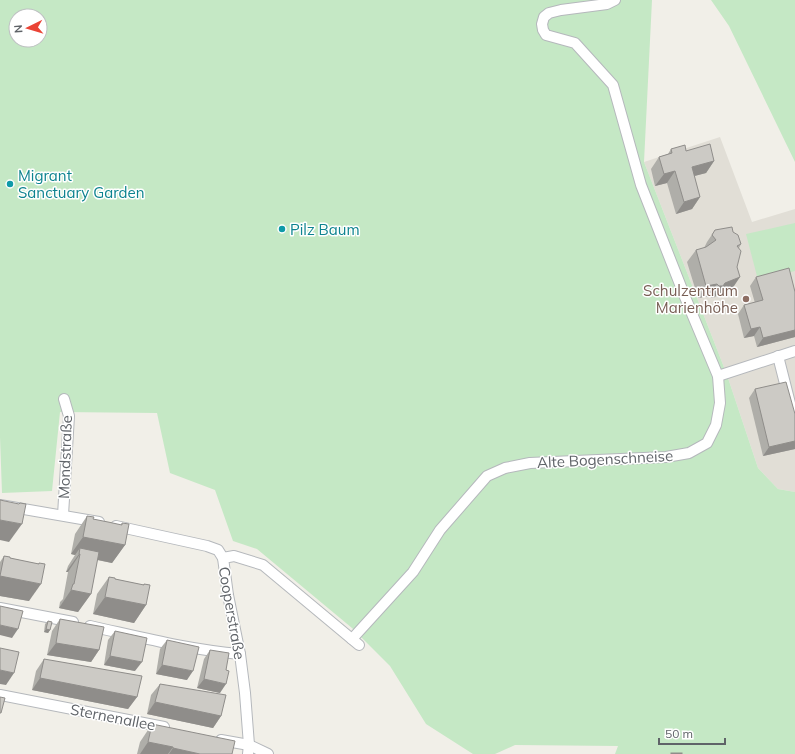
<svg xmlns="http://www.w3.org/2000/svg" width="795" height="754" viewBox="0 0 795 754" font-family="Mulish,sans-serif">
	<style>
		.education { fill: #e1ded6 }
		.green { fill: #c5e8c5; fill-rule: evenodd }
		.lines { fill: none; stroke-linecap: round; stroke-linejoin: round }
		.minor-casing { stroke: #b5b8bc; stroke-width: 12 }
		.minor { stroke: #fff; stroke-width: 10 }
		.wall { fill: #afaea9 }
		.shaded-wall { fill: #8f8d8a }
		.building { fill: #cccac5; stroke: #8f8d8a }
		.culture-dot { fill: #0f9aa8; stroke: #fff; stroke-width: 1.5 }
		.education-dot { fill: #8d6e63; stroke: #fff; stroke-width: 1.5 }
		.labels { text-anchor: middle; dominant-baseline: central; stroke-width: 3; stroke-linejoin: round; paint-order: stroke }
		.culture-label { font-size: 15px; fill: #0d838f; stroke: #fff; text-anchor: start }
		.education-label { font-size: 15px; fill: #785e54; stroke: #fff; text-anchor: end }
		.street-label { font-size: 15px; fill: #5f6368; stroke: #fff }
	</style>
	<rect width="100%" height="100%" fill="#f1efe8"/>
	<path class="education" d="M720,137L752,222L795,209V492L778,489L758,468L727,375L644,162Z"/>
	<g class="green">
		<path d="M0,0H652L644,162L727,375L758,468L778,489L795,492V754H615L618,746L515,745L495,754H473L426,724L390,666L352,628L257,549L233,541L215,490L170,473L157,413L60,412L52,491L2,493L0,437ZM16,16H40V40H16Z"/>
		<path d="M711,0H795V162L729,26Z"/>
		<path d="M795,223V271L758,280L746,234Z"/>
	</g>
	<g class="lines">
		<defs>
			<g id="minor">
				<path d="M778,356L795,423"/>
				<path d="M718,376L795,351"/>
				<path d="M0,505L99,522"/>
				<path d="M63,515L69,416L64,399"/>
				<path d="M116,526L207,546L218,550L223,558L228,595L240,654L245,693L249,745L248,754"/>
				<path d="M223,558L234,556L263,565L359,645"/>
				<path d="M0,608L73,622"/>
				<path d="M90,626C140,637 189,650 240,654"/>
				<path d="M352,639L413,572L440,530L487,476L505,468L530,463L666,457L689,453L707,443L716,425L720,403L718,376L685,297L641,185L613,85L575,43L546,35L543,30L542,24L544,17L549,13L561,10L607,4L615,0"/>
				<path d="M0,695L164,727"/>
				<path d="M221,740L249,745L268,754"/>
			</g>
		</defs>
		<use href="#minor" class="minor-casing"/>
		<use href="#minor" class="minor"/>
	</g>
	<g class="wall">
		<path d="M671,149L686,151L714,161L706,173L694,176L700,197L692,209L676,214L667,183L655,186L651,169L659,157L668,154Z"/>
		<path d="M715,230L733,232L741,244L739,248L732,289L717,294L715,297L711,298L709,296L698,298L687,262L696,250L704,248L707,242Z"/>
		<path d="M756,277L795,292V337L757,347L754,336L744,338L738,314L744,305L755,303L750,286Z"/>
		<path d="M755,389L795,414V449L763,456L749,398Z"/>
		<path d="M87,516L93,519L121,525L122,523L125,545L112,563L97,560L91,594L78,612L59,608L60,602L63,599L68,572H66L68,566L75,555L71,554L75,534Z"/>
		<path d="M4,556L10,558L38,564L39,563L29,601L0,596V562Z"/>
		<path d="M109,577L115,579L143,585L144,584L146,605L134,623L93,614L97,594Z"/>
		<path d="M60,619L99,650L91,662L47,655L52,631Z"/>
		<path d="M48,621L50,630L48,633L44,632L45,624Z"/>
		<path d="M115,631L135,671L104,665L108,640Z"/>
		<path d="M167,640L187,680L156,674L160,649Z"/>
		<path d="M210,650L220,693L197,688L204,659Z"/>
		<path d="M44,659L137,697L128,709L32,690L36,671Z"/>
		<path d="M160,684L221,716L213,728L147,714L151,695Z"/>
		<path d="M152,724L232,754H137L140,742Z"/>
	</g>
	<g class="shaded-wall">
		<path d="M714,161L706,173L683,179L692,167Z"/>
		<path d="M675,171L667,183L655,186L664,174Z"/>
		<path d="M700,197L692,209L676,214L684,202Z"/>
		<path d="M740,277L732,289L717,294L715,297L711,298L719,286L725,283Z"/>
		<path d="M717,284L709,296L698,298L706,286Z"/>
		<path d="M760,327L754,336L744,338L751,329Z"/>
		<path d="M795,330V337L757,347L763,338Z"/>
		<path d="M795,441V449L763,456L769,447Z"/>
		<path d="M0,520L22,524L9,542L0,540Z"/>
		<path d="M83,537L125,545L112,563L80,556V554L68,572H66L79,554L80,548L75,555L71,554Z"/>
		<path d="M0,576L41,584L29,601L0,596Z"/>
		<path d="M71,590L91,594L78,612L59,608Z"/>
		<path d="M105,597L146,605L134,623L93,614Z"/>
		<path d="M0,625L18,629L12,638L0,635Z"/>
		<path d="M46,629L50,630L48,633L44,632Z"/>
		<path d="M56,643L99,650L91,662L47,655Z"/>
		<path d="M110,656L142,662L135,671L104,665Z"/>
		<path d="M162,665L193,671L187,680L156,674Z"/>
		<path d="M0,670L14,673L6,685L0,684Z"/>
		<path d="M40,678L137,697L128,709L32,690Z"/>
		<path d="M204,679L226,684L220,693L197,688Z"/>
		<path d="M155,702L221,716L213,728L147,714Z"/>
		<path d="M148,742L173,747L168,754H140Z"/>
		<path d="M173,748L200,754H169Z"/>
	</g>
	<g class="building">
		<path d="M710,144L714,161L692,167L700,197L684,202L675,171L664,174L659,157L672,153L671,149L685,145L686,151Z"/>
		<path d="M732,227L733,232L738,235L741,244L737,246L741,251L737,267L740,277L725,283L723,286H719L717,284L706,286L696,250L706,247L716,240L712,235L715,230Z"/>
		<path d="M789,268L795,292V330L763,338L760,327L751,329L744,305L763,300L756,277Z"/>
		<path d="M786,382L795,414V441L769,447L755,389Z"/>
		<path d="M0,500L19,504L20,503L26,504L22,524L0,520Z"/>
		<path d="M87,516L94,517L93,519L108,522L122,525V523L129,524L125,545L83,537Z"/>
		<path d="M80,548L99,552L91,594L71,590L73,584H74L80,554H79Z"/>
		<path d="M4,556L10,557V558L39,564V563L45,564L41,584L0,576Z"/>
		<path d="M109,577L115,578V579L144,585V584L150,585L146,605L105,597Z"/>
		<path d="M0,606L23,611L18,629L0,625Z"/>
		<path d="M60,619L104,627L99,650L56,643Z"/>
		<path d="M48,621L52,622L50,630L46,629Z"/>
		<path d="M115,631L147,638L142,662L110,656Z"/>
		<path d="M167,640L199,647L193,671L162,665Z"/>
		<path d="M0,648L19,652L14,673L0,670Z"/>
		<path d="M210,650L229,653L226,670L229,671L226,684L204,679Z"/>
		<path d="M44,659L142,676L137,697L40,678Z"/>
		<path d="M160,684L226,695L221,716L155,702Z"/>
		<path d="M0,697L5,698L1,713H0Z"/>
		<path d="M152,724L235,741L232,754H200L173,748V747L148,742Z"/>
		<rect x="671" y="753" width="11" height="1"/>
	</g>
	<g class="culture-dot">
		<circle cx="10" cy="184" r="4"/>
		<circle cx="282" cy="229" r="4"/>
	</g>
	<circle class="education-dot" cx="746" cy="299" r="4"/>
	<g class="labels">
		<g class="culture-label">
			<text x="18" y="175">Migrant<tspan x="18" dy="17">Sanctuary Garden</tspan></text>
			<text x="290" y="229">Pilz Baum</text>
		</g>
		<g class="education-label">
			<text x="738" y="290">Schulzentrum<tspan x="738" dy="17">Marienhöhe</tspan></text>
		</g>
		<g class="street-label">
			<text transform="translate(65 457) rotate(-88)">Mondstraße</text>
			<text transform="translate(605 459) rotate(-3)">Alte Bogenschneise</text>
			<text transform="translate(232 613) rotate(80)">Cooperstraße</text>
			<text transform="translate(113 717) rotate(11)">Sternenallee</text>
		</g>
	</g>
	<g transform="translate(28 28) rotate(265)"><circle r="19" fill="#ffffff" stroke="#bfc1c3"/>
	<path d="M0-3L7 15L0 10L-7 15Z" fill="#ea4335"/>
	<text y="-6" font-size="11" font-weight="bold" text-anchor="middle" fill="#5f6368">N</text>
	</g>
	<path d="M659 738v6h66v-6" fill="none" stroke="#5f6368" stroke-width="2"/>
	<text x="665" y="738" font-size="12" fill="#5f6368" stroke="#ffffff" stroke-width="3" paint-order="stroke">50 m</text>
</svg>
